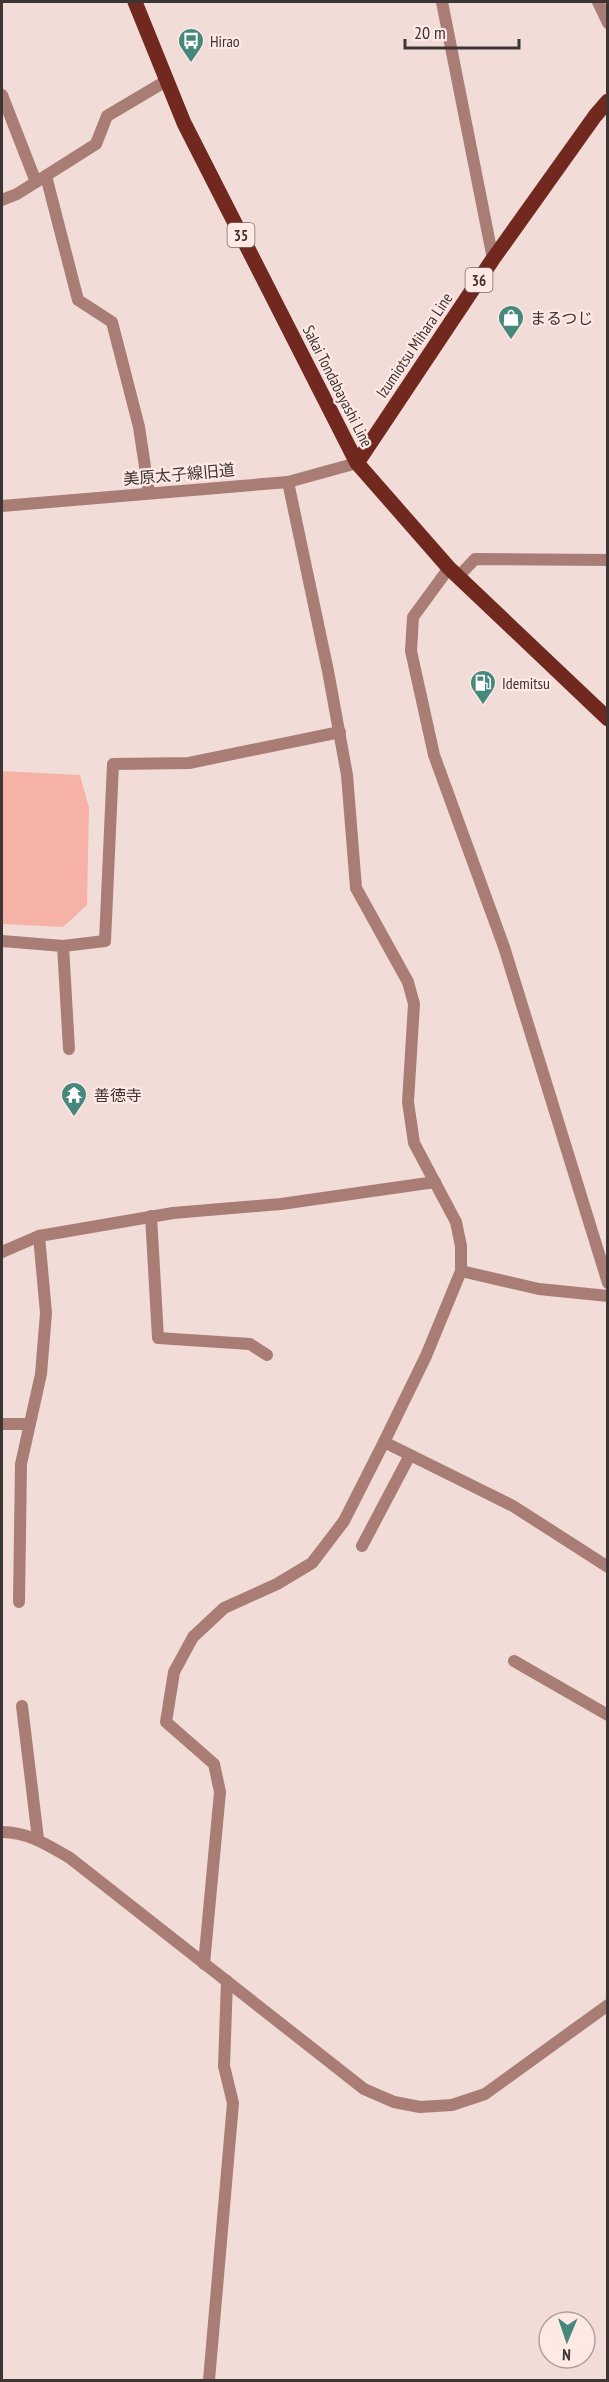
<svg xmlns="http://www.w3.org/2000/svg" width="609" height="2382" viewBox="0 0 609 2382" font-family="'PT Sans Narrow','Noto Sans JP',sans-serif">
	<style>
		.green { fill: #f7b2a7 }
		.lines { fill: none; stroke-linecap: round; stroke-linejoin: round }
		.lane { stroke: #a97d76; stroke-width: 12 }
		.street { stroke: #a97d76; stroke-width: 12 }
		.primary { stroke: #71281f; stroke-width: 15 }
		.labels { text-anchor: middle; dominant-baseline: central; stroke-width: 4.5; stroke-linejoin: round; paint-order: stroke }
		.shield { fill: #ffe9e5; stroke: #776b68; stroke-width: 1.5 }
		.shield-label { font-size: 15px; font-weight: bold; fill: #3d3533 }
		.poi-label { font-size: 16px; fill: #3d3533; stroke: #ffe9e5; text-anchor: start }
		.street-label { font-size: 16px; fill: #3d3533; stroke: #ffe9e5 }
	</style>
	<rect width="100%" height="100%" fill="#f1dcd8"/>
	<path class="green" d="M2,771L80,775L89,808L87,905L63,927L2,924Z"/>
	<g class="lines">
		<g class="lane">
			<path d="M442,2L493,259"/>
			<path d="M2,95L36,182"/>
			<path d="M46,176L78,300L112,322L139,427L149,493"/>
			<path d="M458,577L475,559L608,560"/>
			<path d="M63,946L69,1049"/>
			<path d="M151,1216L158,1338L250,1344L267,1355"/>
			<path d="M2,1252L39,1236L173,1213L281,1204L435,1182"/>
			<path d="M461,1271L539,1289L608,1296"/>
			<path d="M2,1424H29"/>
			<path d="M362,1546L410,1455"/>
			<path d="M19,1602L21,1464L41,1374L46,1313L39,1236"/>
			<path d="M22,1706L38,1839"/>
			<path d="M204,1964L220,1792L214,1764L166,1722L174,1672L193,1637L224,1608L277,1584L312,1563L344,1521L384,1442"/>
		</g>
		<g class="street">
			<path d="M598,2L608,23"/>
			<path d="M2,200L17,194L96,144L107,116L166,81"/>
			<path d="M288,482L328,671L347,775L356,888L408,982L414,1004L408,1102L414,1143L456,1222L461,1246V1271L426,1356L384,1442L513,1506L608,1567"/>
			<path d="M2,506L288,482L357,463"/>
			<path d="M449,568L413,617L411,651L434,755L504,947L608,1283"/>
			<path d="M2,941L63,946L105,941L113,764L189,763L340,732"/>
			<path d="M514,1661L608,1715"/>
			<path d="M2,1832C28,1832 48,1845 70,1858L364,2089L394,2102L420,2107L452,2105L485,2094L608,2005"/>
			<path d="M209,2380L233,2103L224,2066L227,1981"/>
		</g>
		<g class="primary">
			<path d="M135,2L184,123L357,463L449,568L608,719"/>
			<path d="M357,463L493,259L595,116L608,101"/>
		</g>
	</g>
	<defs>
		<symbol id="bus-pin" viewBox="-11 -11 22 30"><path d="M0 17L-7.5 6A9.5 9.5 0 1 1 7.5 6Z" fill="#46897c" stroke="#ffe9e5"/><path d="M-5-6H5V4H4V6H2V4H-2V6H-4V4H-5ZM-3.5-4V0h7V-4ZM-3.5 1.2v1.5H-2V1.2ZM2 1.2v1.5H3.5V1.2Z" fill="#fff"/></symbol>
		<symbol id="shop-pin" viewBox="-11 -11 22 30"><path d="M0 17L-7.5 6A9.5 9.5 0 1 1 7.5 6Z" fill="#46897c" stroke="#ffe9e5"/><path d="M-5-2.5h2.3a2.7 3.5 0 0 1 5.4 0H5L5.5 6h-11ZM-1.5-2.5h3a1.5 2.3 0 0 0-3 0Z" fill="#fff"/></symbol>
		<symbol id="fuel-pin" viewBox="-11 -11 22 30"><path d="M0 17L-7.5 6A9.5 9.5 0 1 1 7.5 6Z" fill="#46897c" stroke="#ffe9e5"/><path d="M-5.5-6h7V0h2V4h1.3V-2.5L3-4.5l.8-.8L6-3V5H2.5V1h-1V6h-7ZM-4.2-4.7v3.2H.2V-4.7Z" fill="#fff"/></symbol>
		<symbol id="temple-pin" viewBox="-11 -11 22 30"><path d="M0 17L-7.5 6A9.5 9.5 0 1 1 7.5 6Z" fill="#46897c" stroke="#ffe9e5"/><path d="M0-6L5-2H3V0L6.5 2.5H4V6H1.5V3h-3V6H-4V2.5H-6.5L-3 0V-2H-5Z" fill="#fff"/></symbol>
	</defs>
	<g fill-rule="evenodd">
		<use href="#bus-pin" x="176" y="26" width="30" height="40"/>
		<use href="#shop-pin" x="496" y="303" width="30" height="40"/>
		<use href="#fuel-pin" x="468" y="668" width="30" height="40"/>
		<use href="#temple-pin" x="59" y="1080" width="30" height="40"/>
	</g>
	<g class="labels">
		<g class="shield">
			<rect x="227.5" y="223" width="27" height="24" rx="4.5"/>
			<rect x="465.5" y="268" width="27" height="24" rx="4.5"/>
		</g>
		<g class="shield-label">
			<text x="241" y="235">35</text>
			<text x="479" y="280">36</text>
		</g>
		<g class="poi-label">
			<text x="210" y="41">Hirao</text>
			<text x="530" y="318">まるつじ</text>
			<text x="502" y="683">Idemitsu</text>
			<text x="94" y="1095">善徳寺</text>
		</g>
		<g class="street-label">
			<text transform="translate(414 345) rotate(-56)">Izumiotsu Mihara Line</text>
			<text transform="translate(338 386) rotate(63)">Sakai Tondabayashi Line</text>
			<text transform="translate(179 474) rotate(-5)">美原太子線旧道</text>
		</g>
	</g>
	<rect width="609" height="2382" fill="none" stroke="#3d3533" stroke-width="6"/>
	<g transform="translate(567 2340) rotate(182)"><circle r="28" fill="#ffe9e5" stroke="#b1a19e" stroke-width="1.5"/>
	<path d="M0-4.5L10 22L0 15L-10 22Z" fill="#46897c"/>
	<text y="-9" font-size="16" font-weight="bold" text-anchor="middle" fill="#3d3533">N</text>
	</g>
	<path d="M405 39v9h114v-9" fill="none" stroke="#3d3533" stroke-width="3"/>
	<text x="414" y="39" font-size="18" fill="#3d3533" stroke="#ffe9e5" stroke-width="4.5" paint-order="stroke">20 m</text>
</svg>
